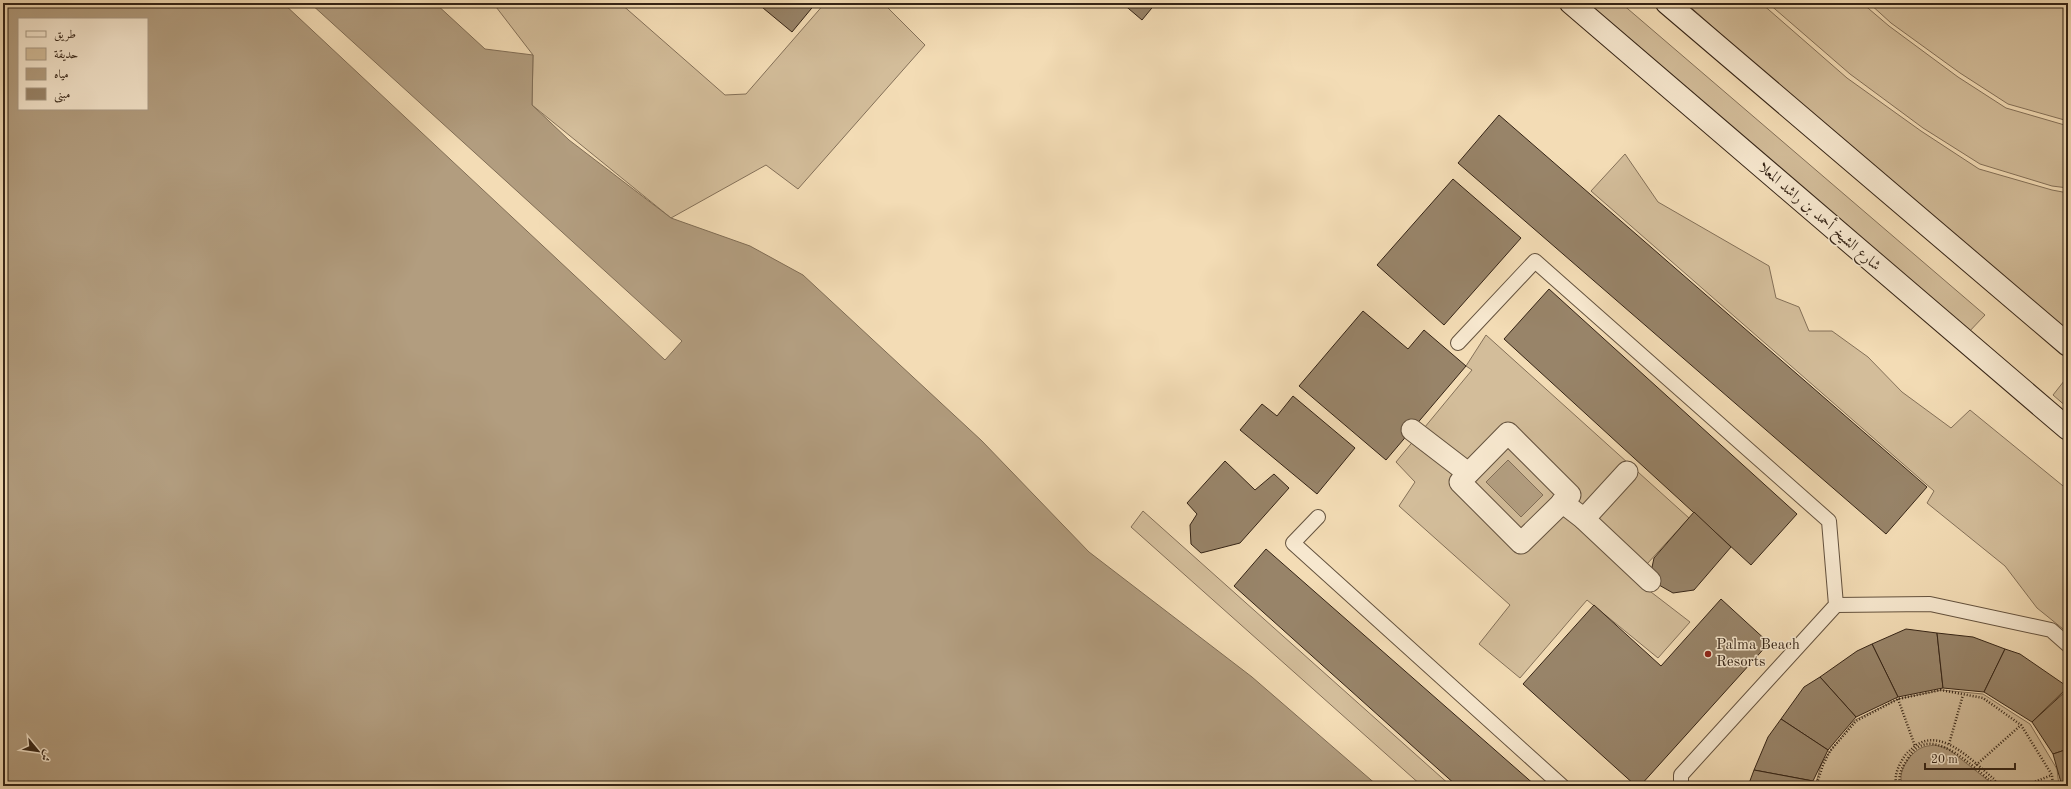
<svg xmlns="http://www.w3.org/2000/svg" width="2071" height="789" viewBox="0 0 2071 789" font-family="'Old Standard TT',Amiri,serif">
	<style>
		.green { fill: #d3bd9a; stroke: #847058 }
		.water { fill: #b29d7f; stroke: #806d55; fill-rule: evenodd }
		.building { fill: #988469; stroke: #352416 }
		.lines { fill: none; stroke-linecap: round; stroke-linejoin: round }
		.service-casing { stroke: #64523e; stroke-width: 16 }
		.pedestrian-casing { stroke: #64523e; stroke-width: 23 }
		.secondary-casing { stroke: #352416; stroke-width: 24 }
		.path { stroke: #352416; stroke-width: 2.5; stroke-dasharray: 1 2; stroke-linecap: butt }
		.service { stroke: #f7e8cf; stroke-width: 14 }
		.pedestrian { stroke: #f7e8cf; stroke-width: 21 }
		.secondary { stroke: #f7e8cf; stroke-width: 22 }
		.poi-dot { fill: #8f2418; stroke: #f7e8cf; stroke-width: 1.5 }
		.labels { text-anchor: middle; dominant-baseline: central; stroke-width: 3; stroke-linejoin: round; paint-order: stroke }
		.street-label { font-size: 15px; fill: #352416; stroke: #f7e8cf }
		.poi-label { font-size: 15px; fill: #352416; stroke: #f7e8cf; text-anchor: start }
	</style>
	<rect width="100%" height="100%" fill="#f3dcb5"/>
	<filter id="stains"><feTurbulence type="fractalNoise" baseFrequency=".005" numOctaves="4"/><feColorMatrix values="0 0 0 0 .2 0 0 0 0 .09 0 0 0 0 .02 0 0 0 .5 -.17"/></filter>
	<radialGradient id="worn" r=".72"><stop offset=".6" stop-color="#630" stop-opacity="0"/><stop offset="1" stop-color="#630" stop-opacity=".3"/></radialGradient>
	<g class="green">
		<path d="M493,3H620L725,95L746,94L825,3H883L925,45L798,189L766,165L671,218L532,105L533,55Z"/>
		<path d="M1578,3H1621L1985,315L1966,335Z"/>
		<path d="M1686,3H1761L1847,78L1921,131L1979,169L2052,190L2068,193V337L1956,243Z"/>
		<path d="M1768,3H1862L1889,26L1958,77L2006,108L2068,126V188L2052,186L1980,164L1923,128L1850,74Z"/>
		<path d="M1869,3H2068V121L2008,104L1960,73L1891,23Z"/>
		<path d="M1625,154L1658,202L1769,266L1776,298L1799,307L1809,331H1832L1868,357L1902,392L1951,428L1970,410L2068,490V633L2037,608L2005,566L1927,503L1934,491L1591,191Z"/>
		<path d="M1486,335L1689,518L1647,564L1651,592L1690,622L1658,658L1587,600L1520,678L1479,644L1510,605L1399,506L1415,482L1396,462L1472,370L1466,366Z"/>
		<path d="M2068,376V408L2053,395Z"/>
		<path d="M1143,511L1451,786H1422L1131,527Z"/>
		<path d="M1941,690L1983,694L2030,724L2057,769L2059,786H1815L1821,765L1830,751L1855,720L1898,699Z"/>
	</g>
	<g class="water">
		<path d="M3,3H283L665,360L682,341L310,3H435L485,49L533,55L532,105L569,140L671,218L750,246L803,275L982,441L1089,552L1252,677L1378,786H3ZM19,19H147V109H19Z"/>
		<path d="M1508,460L1543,495L1521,517L1486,482Z"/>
		<path d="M1934,745L1947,748L1990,782L1992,786H1903C1896,773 1909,754 1921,748C1924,746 1930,746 1934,745Z"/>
	</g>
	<g class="building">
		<path d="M757,3H816L792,32Z"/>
		<path d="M1122,3H1156L1142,20Z"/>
		<path d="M1499,115L1927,487L1886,534L1458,163Z"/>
		<path d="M1453,179L1521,238L1444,325L1377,265Z"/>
		<path d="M1549,289L1797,514L1751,565L1504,339Z"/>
		<path d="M1363,311L1408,349L1424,330L1466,366L1386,460L1299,386Z"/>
		<path d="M1293,396L1355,448L1317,494L1240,430L1262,404L1277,416Z"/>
		<path d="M1225,461L1255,490L1274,474L1289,488L1240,543L1201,553L1191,544L1190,525L1197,514L1187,503Z"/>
		<path d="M1694,512L1731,547L1694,590L1673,593L1659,585L1651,572L1654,558Z"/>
		<path d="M1266,549L1536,786H1457L1234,586Z"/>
		<path d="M1721,599L1769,643L1640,786H1636L1523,684L1594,605L1661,666Z"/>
		<path d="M1906,629L1937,633L1943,688L1898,697L1872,644Z"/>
		<path d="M1937,633L1973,637L2005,649L1984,692L1943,688Z"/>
		<path d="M1872,644L1898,697L1856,717L1820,677L1857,651Z"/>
		<path d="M2005,649L2020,654L2068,687L2032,722L1984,692Z"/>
		<path d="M1820,677L1856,717L1828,750L1781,719L1804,687Z"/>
		<path d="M2068,689V749L2053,754L2032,722Z"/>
		<path d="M1781,719L1828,750L1813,781L1754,770L1768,737Z"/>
		<path d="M2068,749V786H2062L2053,754Z"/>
		<path d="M1754,770L1813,781L1812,786H1748Z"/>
	</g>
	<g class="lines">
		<defs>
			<g id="service">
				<path d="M1458,343L1535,261L1829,521L1836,605L1681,775V786"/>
				<path d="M1318,517L1293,543L1562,786"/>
				<path d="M1836,605L1930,604L2051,630L2068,645"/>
			</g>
			<g id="pedestrian">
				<path d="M1412,430L1468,473"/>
				<path d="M1508,433L1570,495L1521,543L1460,482Z"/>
				<path d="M1562,502L1584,519L1627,472"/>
				<path d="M1584,519L1650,581"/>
			</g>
			<g id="secondary">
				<path d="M1571,3L2068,429"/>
				<path d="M1667,3L2068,345"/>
			</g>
		</defs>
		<use href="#service" class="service-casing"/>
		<use href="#pedestrian" class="pedestrian-casing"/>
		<use href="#secondary" class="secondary-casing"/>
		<g class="path">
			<path d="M1898,699L1915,746"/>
			<path d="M1949,744L1963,695"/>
			<path d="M1976,765L2021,725"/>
			<path d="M1816,786L1823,765L1830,751L1856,721L1898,699L1941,690L1983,698L2021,725L2052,775L2053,786"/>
			<path d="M1897,786C1893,776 1899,765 1904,757C1907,752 1911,750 1915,746C1942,726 1974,763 1994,779L1998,786"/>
			<path d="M1901,786C1897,777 1902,767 1907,760C1928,720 1970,765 1991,781L1994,786"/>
			<path d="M2024,786L2052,775"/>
		</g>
		<use href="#service" class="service"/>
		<use href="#pedestrian" class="pedestrian"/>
		<use href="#secondary" class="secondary"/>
	</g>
	<circle class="poi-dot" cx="1708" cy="654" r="4"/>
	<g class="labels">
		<g class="street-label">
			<text transform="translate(1819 217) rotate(41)">شارع الشيخ أحمد بن راشد المعلا</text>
		</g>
		<g class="poi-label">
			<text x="1716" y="645">Palma Beach<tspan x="1716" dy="17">Resorts</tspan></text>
		</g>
	</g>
	<rect width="2071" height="789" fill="none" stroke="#f3dcb5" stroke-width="16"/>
	<rect x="4" y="4" width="2063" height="781" fill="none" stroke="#352416" stroke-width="2"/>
	<rect x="8" y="8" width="2055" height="773" fill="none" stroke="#352416"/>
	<rect x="18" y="18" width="130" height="92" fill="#f7e8cf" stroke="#a99a85"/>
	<rect x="26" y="31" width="20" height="6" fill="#f7e8cf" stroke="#a99a85"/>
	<text x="54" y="38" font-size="12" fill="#352416">طريق</text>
	<rect x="26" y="48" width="20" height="12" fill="#d3bd9a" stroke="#a99a85"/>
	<text x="54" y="58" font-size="12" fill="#352416">حديقة</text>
	<rect x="26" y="68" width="20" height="12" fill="#b29d7f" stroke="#a99a85"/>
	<text x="54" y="78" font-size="12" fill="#352416">مياه</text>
	<rect x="26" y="88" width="20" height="12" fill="#988469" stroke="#a99a85"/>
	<text x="54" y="98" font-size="12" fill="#352416">مبنى</text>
	<g transform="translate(38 751) rotate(119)" stroke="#f7e8cf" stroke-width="3" paint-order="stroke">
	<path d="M0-3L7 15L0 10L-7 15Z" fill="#352416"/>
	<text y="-6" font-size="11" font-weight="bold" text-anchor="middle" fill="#352416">ش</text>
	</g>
	<path d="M1925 763v6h90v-6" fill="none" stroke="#352416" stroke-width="2"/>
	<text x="1931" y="763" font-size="12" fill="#352416" stroke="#f7e8cf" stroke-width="3" paint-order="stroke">20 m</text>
	<rect width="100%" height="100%" filter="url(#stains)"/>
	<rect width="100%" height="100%" fill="url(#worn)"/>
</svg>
